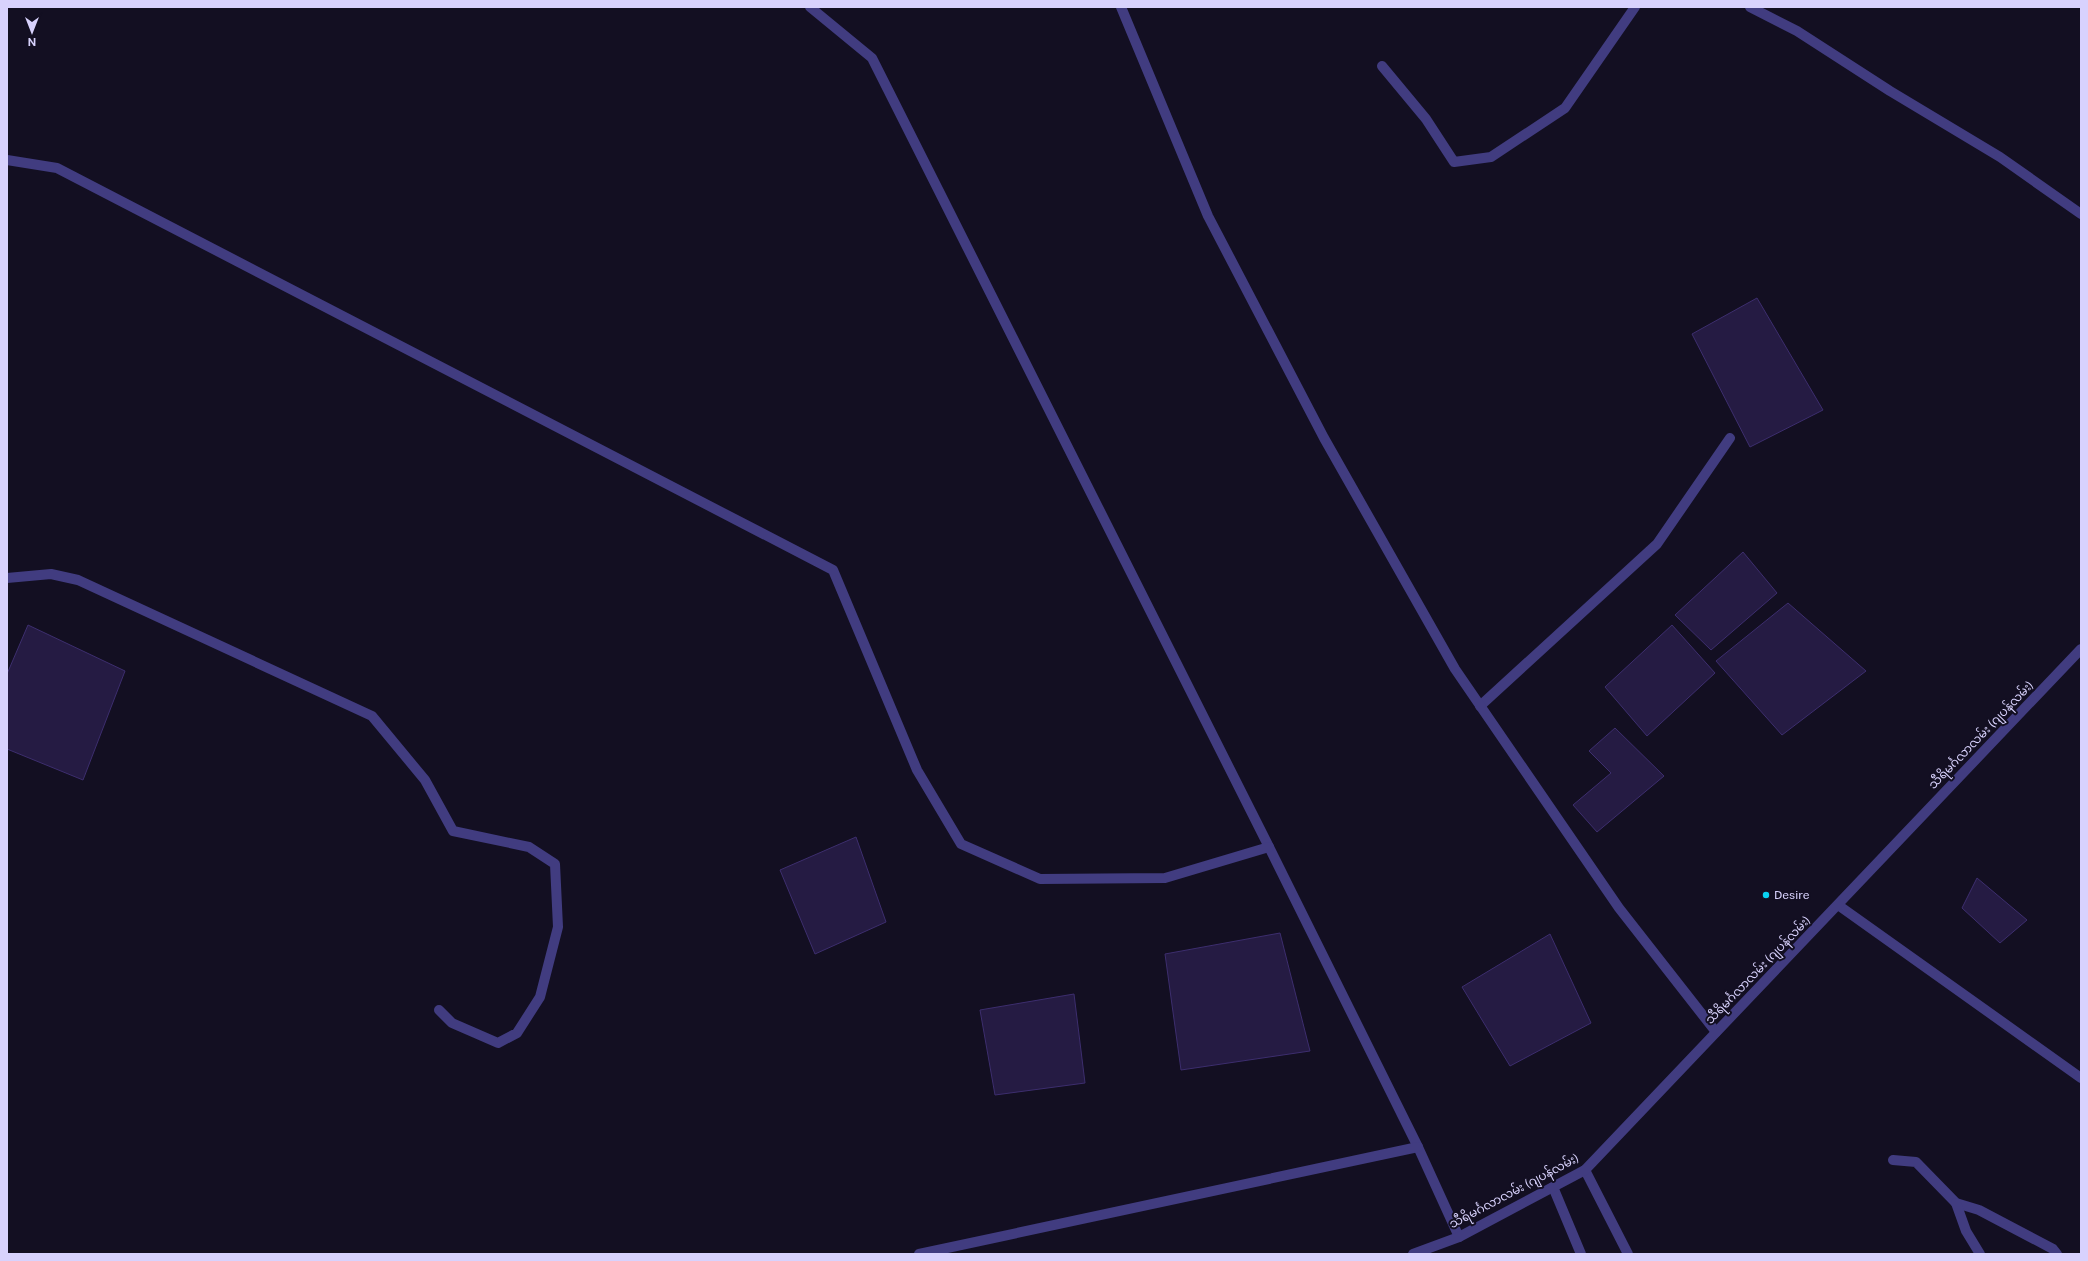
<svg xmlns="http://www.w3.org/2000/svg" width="2088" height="1261" viewBox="0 0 2088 1261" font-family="'Public Sans','Noto Sans Myanmar',sans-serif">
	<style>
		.building { fill: #251b43; stroke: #3d2e6e }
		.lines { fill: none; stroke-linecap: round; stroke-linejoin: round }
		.service { stroke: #413c80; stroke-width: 10 }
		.minor { stroke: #413c80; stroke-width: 10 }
		.tertiary { stroke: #413c80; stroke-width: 10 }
		.poi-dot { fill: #09d2f2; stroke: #130f22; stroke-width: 1.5 }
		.labels { text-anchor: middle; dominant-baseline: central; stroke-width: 4; stroke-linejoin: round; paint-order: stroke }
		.street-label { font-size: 12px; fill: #d8d2fd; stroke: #130f22 }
		.poi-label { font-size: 12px; fill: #d8d2fd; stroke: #130f22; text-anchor: start }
	</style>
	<rect width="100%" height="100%" fill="#130f22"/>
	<g class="building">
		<path d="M1757,298L1823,410L1750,447L1692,334Z"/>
		<path d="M1743,552L1777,593L1711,650L1675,615Z"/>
		<path d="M1788,603L1866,671L1782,735L1716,661Z"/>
		<path d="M28,625L125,671L83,780L7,749V674Z"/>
		<path d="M1672,625L1715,673L1647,736L1605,687Z"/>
		<path d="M1615,728L1664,776L1597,832L1573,805L1611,773L1589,751Z"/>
		<path d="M856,837L886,922L815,954L780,870Z"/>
		<path d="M1977,878L2027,920L2000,943L1962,908Z"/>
		<path d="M1280,933L1310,1051L1181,1070L1165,954Z"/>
		<path d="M1550,934L1591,1023L1510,1066L1462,987Z"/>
		<path d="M1074,994L1085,1083L995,1095L980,1010Z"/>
	</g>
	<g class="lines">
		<g class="service">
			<path d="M7,578L51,574L78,580L372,716L425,780L453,831L529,847L555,864L558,927L540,997L517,1033L498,1043L452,1023L439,1010"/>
			<path d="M1480,706L1657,544L1730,438"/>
		</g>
		<g class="minor">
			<path d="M810,7L872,58L1269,847L1418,1147L1459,1237"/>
			<path d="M1121,7L1208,216L1324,438L1455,669L1619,908L1716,1032"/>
			<path d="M1750,7L1797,31L1890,91L2000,157L2081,214"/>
			<path d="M1382,66L1426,119L1454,162L1491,157L1565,108L1635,7"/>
			<path d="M7,160L57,168L833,570L917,770L961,844L1040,879L1165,878L1269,847"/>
			<path d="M1838,905L2081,1078"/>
			<path d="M1893,1160L1916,1162L1956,1203L1979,1210L2053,1249L2057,1254"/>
			<path d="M1585,1170L1628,1254"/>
			<path d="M1553,1187L1581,1254"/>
			<path d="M1956,1203L1966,1231L1980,1254"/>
			<path d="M919,1254L1418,1147"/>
		</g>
		<path class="tertiary" d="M1413,1254L1459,1237L1585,1170L2081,649"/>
	</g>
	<circle class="poi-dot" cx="1766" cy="895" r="4"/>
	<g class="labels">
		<g class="street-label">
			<text transform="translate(1981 735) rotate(-46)">သီရိမင်္ဂလာလမ်း (ဂျပန်လမ်း)</text>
			<text transform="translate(1758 970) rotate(-46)">သီရိမင်္ဂလာလမ်း (ဂျပန်လမ်း)</text>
			<text transform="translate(1514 1191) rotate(-28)">သီရိမင်္ဂလာလမ်း (ဂျပန်လမ်း)</text>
		</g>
		<g class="poi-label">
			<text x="1774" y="895">Desire</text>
		</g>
	</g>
	<rect width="2088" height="1261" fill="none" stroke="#d8d2fd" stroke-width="16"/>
	<g transform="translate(32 32) rotate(180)" stroke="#130f22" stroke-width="3" paint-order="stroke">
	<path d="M0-3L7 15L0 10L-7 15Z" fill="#d8d2fd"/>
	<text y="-6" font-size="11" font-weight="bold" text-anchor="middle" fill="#d8d2fd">N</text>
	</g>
</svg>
